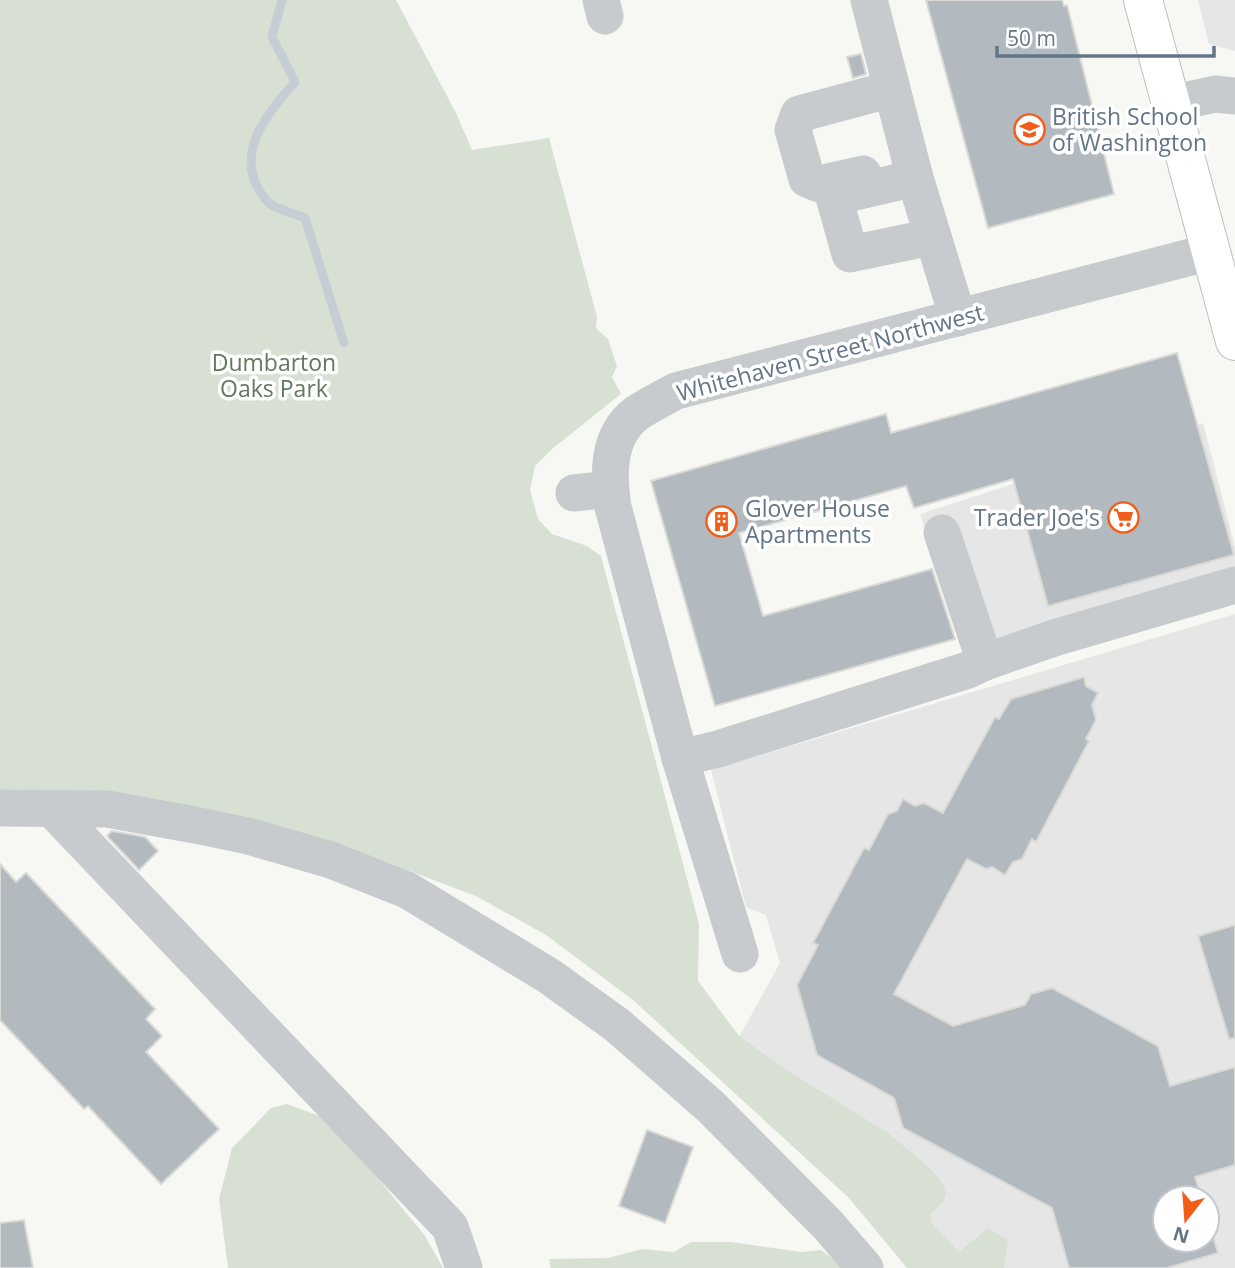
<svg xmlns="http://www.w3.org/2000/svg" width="1235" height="1268" viewBox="0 0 1235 1268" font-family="'Open Sans',sans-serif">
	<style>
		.built { fill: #e5e6e5; fill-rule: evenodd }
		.green { fill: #d8e0d4 }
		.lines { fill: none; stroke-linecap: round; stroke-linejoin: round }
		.stream { stroke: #c5ced4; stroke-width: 9 }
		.building { fill: #b2b9bf; stroke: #d9d9d6; stroke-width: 2 }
		.major-casing { stroke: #bcbfc3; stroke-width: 40 }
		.minor { stroke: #c7cbce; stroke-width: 37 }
		.major { stroke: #fff; stroke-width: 38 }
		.labels { text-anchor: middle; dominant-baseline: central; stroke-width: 7; stroke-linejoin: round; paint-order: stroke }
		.poi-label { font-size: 23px; fill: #637588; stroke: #fff; text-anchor: start }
		.street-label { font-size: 23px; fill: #637588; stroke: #fff }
		.park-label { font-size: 23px; fill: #62795f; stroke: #fff }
	</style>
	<rect width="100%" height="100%" fill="#f7f7f4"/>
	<g class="built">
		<path d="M1198,0H1235V51L1209,44Z"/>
		<path d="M1203,423L1235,547V570L966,662L920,514Z"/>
		<path d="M1235,614V1268H964L733,1048L780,963L766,915L746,907L711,770ZM1165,1198H1207V1240H1165Z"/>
	</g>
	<g class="green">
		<path d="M0,0H396L456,113L472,150L549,138L597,317L596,328L608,339L617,366L612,377L621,394L552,449L535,466L530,490L538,519L552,534L587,546L601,556L699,924L698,981L739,1036L785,1069L888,1133L930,1168L944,1186L946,1194L943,1202L931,1214L930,1221L959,1252L988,1228L1008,1240L1004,1268H907L849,1198L633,1000L546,935L478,897L355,850L0,796Z"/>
		<path d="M287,1104L322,1117L363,1160L425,1236L443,1268H228L219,1199L232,1148L271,1108Z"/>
		<path d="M691,1242H731L801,1252L821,1250L847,1268H551L549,1259L608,1258L642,1249L674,1252Z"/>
	</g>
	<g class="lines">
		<path class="stream" d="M282,0L272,37L295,82C266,115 230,157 266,200C273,209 294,213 305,218L344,343"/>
	</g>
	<g class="building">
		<path d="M926,0H1062L1064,6L1067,5L1114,194L988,228Z"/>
		<path d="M861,54L866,74L853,78L847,57Z"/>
		<path d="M1177,353L1234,555L1048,606L1013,479L914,508L906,486L739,533L763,616L932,569L955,639L715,706L651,481L886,414L891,433Z"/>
		<path d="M1084,677L1086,686L1098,693L1092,705L1096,720L1086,739L1089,741L1036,842L1032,839L1022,859L1013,862L1005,875L992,867L986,869L967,859L894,994L953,1026L1025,1005L1031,994L1052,988L1158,1046L1170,1086L1235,1067V1165L1195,1177L1202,1198H1165V1240H1207V1216L1218,1253L1167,1268H1069L1052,1208L903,1128L894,1098L817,1055L797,985L818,945L813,943L864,848L869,850L888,814L897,811L903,799L915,806L924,803L943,813L995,717L999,719L1011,699Z"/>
		<path d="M112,831L145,837L158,851L139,870L107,836Z"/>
		<path d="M0,864L16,882L26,873L155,1009L146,1019L162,1036L146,1052L219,1129L161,1184L88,1106L84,1109L0,1020Z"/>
		<path d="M1235,925V1038L1229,1039L1198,936Z"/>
		<path d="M647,1130L693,1147L665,1223L619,1206Z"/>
		<path d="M24,1220L33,1268H0V1223Z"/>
	</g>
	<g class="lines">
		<defs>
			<path id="major" d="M1143,0L1235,341"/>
		</defs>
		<use href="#major" class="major-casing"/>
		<g class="minor">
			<path d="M601,0L605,16"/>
			<path d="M869,0L915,178"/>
			<path d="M1170,104L1215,94L1235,96"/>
			<path d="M863,174L819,184L807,179L793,130L799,114L892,89"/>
			<path d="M932,237L850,254L834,197L915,178L958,318"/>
			<path d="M574,493L610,489"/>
			<path d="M942,533L985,662"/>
			<path d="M680,758L718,749L968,670L985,662L1054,638L1235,585"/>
			<path d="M0,808L107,809L195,825L248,836L331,860L407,890L549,976L617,1025L710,1106L828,1225L865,1268"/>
			<path d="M52,809L450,1227L464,1268"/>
			<path d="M740,954L680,758L613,507C608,475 607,435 637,413C649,405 663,398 676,391L1210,252"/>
		</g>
		<use href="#major" class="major"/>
	</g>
	<defs>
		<symbol id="school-ring" viewBox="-11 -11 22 22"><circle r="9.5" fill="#fff" stroke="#f25c19" stroke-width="1.5"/><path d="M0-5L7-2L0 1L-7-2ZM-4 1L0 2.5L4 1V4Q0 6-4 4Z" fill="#f25c19"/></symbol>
		<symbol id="supermarket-ring" viewBox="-11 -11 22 22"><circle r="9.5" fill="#fff" stroke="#f25c19" stroke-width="1.5"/><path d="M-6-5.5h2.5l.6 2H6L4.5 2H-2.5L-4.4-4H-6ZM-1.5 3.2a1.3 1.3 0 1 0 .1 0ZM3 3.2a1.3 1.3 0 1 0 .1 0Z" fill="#f25c19"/></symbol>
		<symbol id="building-ring" viewBox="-11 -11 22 22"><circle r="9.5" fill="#fff" stroke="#f25c19" stroke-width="1.5"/><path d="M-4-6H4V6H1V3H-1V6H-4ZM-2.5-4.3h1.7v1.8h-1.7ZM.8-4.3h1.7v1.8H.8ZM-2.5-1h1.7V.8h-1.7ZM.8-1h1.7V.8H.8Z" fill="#f25c19"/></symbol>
	</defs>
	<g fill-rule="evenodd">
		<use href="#school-ring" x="1012" y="112" width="35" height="35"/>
		<use href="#supermarket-ring" x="1106" y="500" width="35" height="35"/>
		<use href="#building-ring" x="704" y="504" width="35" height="35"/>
	</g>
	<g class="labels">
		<g class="poi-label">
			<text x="1052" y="116">British School<tspan x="1052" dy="26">of Washington</tspan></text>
			<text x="745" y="508">Glover House<tspan x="745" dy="26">Apartments</tspan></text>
			<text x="1100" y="517" text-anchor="end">Trader Joe's</text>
		</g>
		<g class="street-label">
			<text transform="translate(830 352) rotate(-15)">Whitehaven Street Northwest</text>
		</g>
		<g class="park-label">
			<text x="274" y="362">Dumbarton<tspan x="274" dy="26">Oaks Park</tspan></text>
		</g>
	</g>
	<g transform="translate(1186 1219) rotate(197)"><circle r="33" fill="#ffffff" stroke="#c1c8cf" stroke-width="2"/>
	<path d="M0-5L12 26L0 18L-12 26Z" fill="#f25c19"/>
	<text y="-10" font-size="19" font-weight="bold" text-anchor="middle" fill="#637588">N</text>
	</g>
	<path d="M997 46v10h217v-10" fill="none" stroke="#637588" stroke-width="3.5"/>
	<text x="1007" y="46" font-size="21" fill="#637588" stroke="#ffffff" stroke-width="5" paint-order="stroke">50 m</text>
</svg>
